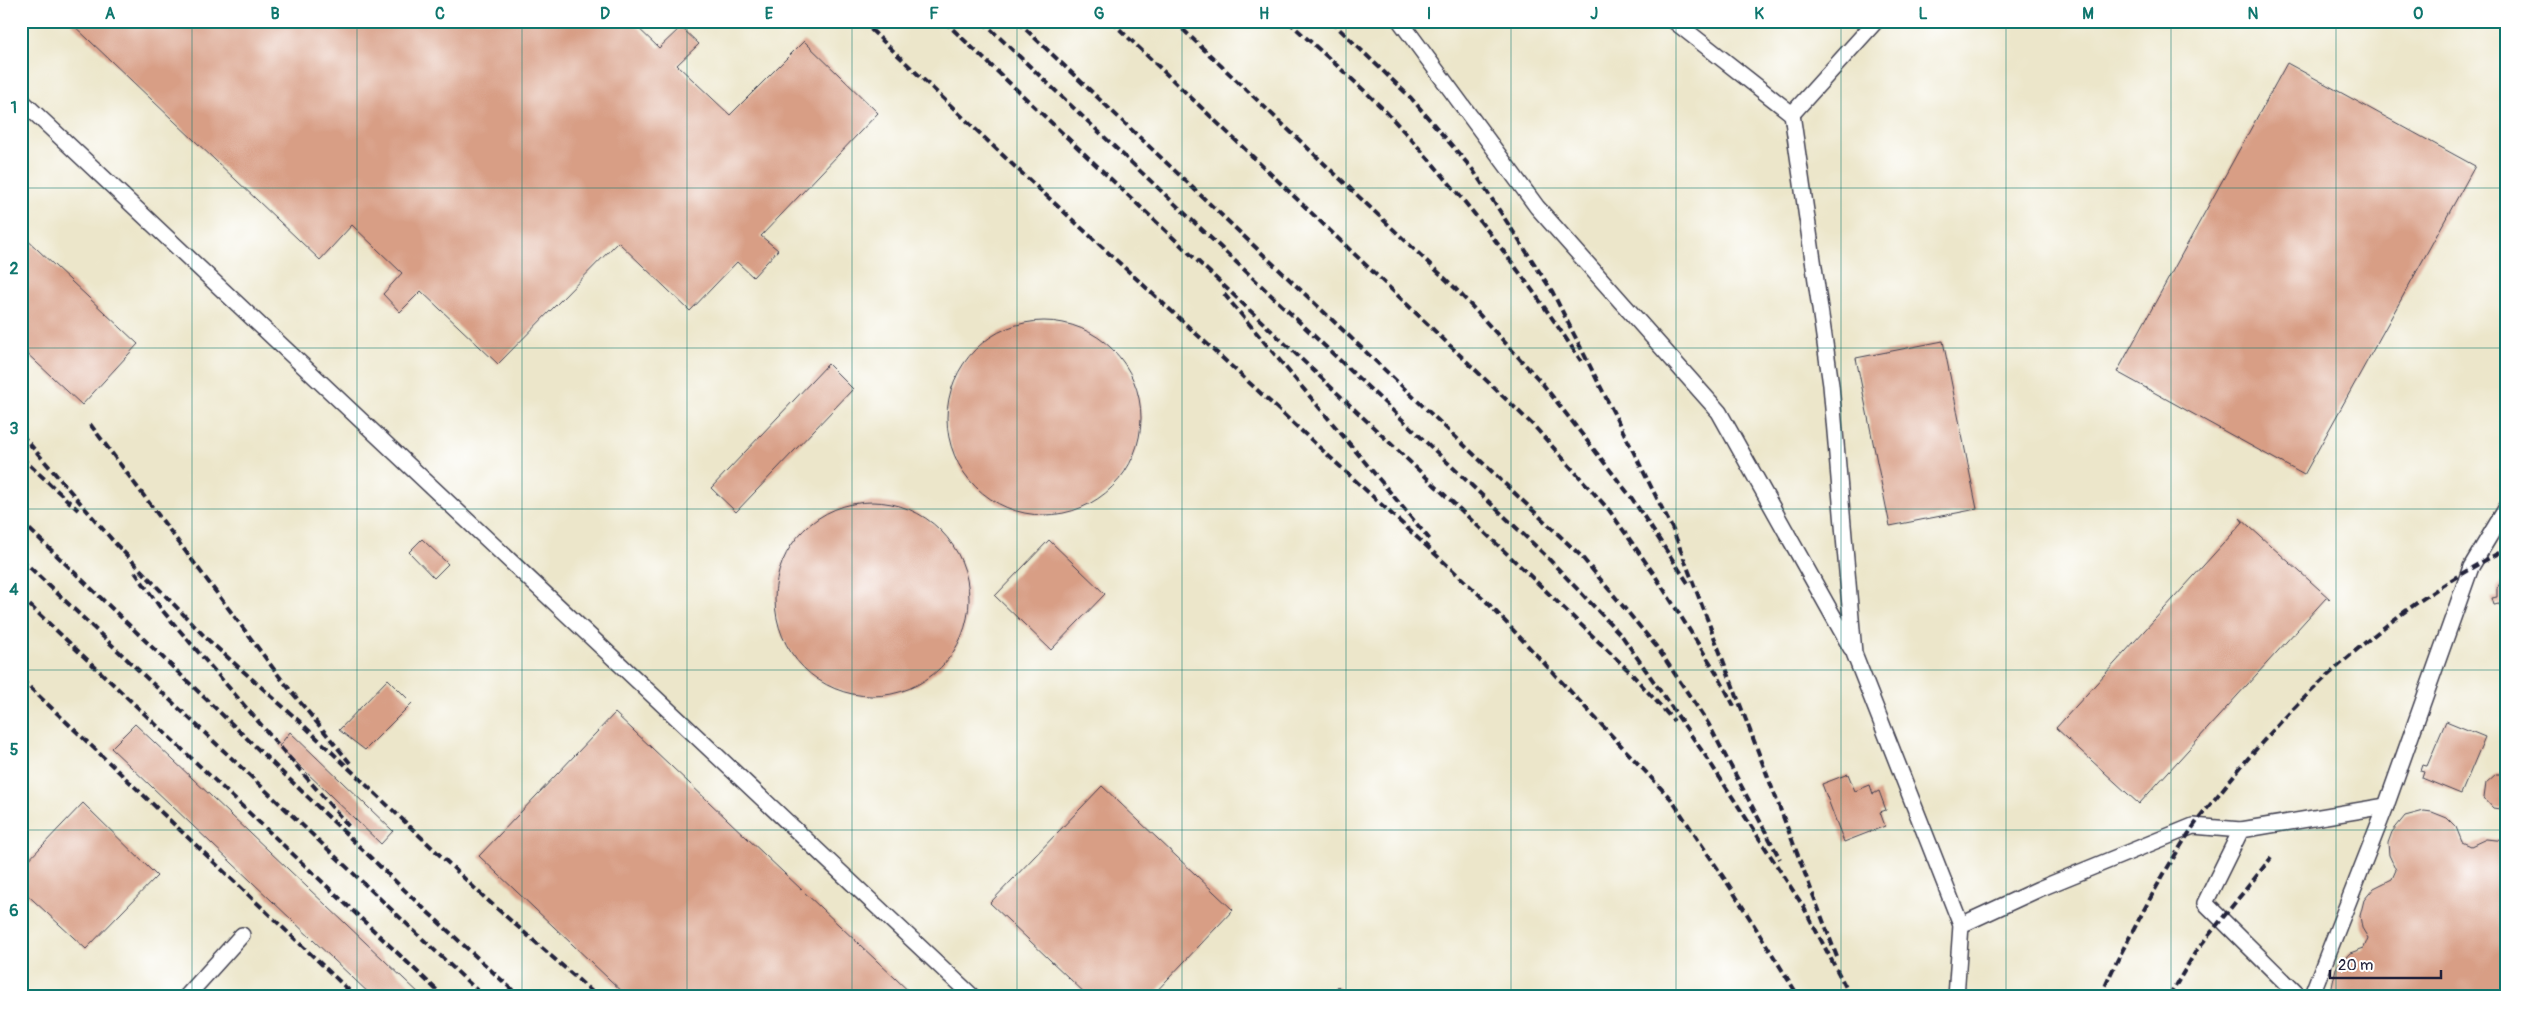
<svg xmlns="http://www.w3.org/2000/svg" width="2528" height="1018" viewBox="0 0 2528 1018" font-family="Pangolin,sans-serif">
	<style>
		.building { fill: #d89e85 }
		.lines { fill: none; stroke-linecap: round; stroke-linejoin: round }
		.service-casing { stroke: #403f50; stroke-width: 18 }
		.service { stroke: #fff; stroke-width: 15 }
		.rail { stroke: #22223b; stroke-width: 4; stroke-dasharray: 8 4; stroke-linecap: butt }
		.grid { fill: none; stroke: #0f766e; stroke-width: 1; stroke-opacity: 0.55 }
		.neatline { fill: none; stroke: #0f766e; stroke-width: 2 }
		.grid-label { font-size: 16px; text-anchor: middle; font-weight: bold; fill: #0f766e }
	</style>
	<rect width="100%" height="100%" fill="#fff"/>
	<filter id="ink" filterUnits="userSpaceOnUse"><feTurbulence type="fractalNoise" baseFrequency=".02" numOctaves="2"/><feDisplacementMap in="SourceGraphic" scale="10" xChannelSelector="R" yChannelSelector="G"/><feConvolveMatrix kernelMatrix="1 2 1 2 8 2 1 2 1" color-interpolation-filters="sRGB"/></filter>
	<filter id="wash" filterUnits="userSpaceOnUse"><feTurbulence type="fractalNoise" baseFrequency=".0096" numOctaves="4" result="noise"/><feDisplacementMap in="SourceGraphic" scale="20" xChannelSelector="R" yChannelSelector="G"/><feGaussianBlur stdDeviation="1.12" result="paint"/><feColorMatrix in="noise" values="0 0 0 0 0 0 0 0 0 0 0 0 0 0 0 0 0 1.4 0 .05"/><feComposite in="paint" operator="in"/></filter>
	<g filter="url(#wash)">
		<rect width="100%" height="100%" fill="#ece6ca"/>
		<g id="blocks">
			<g class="building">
				<path d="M69,21H631L659,48L681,27L699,44L677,65L730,115L804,41L878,113L761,236L778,250L753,277L737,262L690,311L618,242L498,364L421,291L400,312L383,294L402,273L352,225L320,260Z"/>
				<path d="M2287,63L2475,166L2304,475L2117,372Z"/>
				<path d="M21,234L138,344L82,405L21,348Z"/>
				<circle cx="1044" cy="418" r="97"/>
				<path d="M1943,341L1977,509L1890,526L1856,358Z"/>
				<path d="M828,364L853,389L736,512L711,488Z"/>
				<circle cx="872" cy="599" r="97"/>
				<path d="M2240,518L2330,599L2326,598L2139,804L2056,728L2243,522Z"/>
				<path d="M422,539L448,564L434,578L409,552Z"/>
				<path d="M1049,540L1105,594L1051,650L995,596Z"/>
				<path d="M2507,573V615L2499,604L2493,605L2491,598L2497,597V588Z"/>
				<path d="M388,679L412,703L365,750L339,730Z"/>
				<path d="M615,713L915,997H628L479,856Z"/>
				<path d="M2446,721L2485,737L2461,794L2422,778L2424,772L2420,771L2422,765L2427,766Z"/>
				<path d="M135,724L423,997H373L111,748Z"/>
				<path d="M290,732L393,831L381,844L279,746Z"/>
				<path d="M1848,774L1855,791L1870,785L1873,794L1879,791L1886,810L1880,812L1885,826L1844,842L1822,784Z"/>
				<path d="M2496,774H2507V810L2493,808L2484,798L2486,783Z"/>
				<path d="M1102,786L1233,910L1151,997H1089L990,903Z"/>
				<path d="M83,803L157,876L86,949L21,889V868Z"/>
				<path d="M2424,811L2432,812L2447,818L2456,827L2462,842L2471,846L2486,839L2507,841V997H2335L2332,987L2336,968L2350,953L2364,948L2368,938L2362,928L2360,916L2364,900L2374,888L2392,879L2396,870L2389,855L2388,843L2392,832L2405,816Z"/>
				<path d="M1338,986L1350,997H1327Z"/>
			</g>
		</g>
	</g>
	<g filter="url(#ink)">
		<use href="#blocks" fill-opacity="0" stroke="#403f50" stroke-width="1"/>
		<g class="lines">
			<defs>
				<g id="service">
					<path d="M1400,21L1537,207L1719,412L1851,648"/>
					<path d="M1674,21L1792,114L1831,385L1854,653L1961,925L1956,997"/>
					<path d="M21,100L973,997"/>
					<path d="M1792,114L1876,21"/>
					<path d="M1961,925L2039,889L2193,826L2241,830"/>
					<path d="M186,997L242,935"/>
					<path d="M2300,997L2205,903L2241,830L2386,806"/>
					<path d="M2311,997L2386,806L2471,567L2507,507"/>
				</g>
			</defs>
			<use href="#service" class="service-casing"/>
			<use href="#service" class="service"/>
			<g class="rail">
				<path d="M862,21L1012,164L1485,600L1671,799L1732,890L1799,997"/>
				<path d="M944,21L1520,566L1629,671L1674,721"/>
				<path d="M982,21L1544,554L1622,636L1707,758L1803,906L1851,997"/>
				<path d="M1017,21L1581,556L1656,646L1708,723L1780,859"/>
				<path d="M1111,21L1534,426L1609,510L1654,574L1716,672L1734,706"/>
				<path d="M1174,21L1455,288L1542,383L1631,497L1690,586"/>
				<path d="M1288,21C1321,52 1357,82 1388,114C1460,191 1523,273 1581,361"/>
				<path d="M1331,21L1411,98L1473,170L1552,291L1673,530L1837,957"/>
				<path d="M1224,294L1431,541"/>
				<path d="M90,424L282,680L350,763"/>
				<path d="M21,434L114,542L206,638L299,721L485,898L598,997"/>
				<path d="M21,457L78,510"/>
				<path d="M21,521L420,905L520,997"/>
				<path d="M21,559L484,997"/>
				<path d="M135,572L162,610L350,828"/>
				<path d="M21,597L444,997"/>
				<path d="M21,679L356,997"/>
				<path d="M2101,997C2110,973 2122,951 2134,929C2152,894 2171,860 2193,827C2204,811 2218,796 2230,780C2304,689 2401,601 2507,549"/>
				<path d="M2169,997L2196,951L2271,858"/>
			</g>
		</g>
	</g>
	<path class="grid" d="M192,21V997M357,21V997M522,21V997M687,21V997M852,21V997M1017,21V997M1182,21V997M1346,21V997M1511,21V997M1676,21V997M1841,21V997M2006,21V997M2171,21V997M2336,21V997M21,188H2507M21,348H2507M21,509H2507M21,670H2507M21,830H2507"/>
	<rect width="2528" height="1018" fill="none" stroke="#fff" stroke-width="55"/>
	<path d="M2330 970v8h111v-8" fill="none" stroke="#22223b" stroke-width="2.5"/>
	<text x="2338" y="970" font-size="15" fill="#22223b" stroke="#ffffff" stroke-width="4" paint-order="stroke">20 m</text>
	<rect x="28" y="28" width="2472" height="962" class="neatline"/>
	<g class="grid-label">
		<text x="110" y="19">A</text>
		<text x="275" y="19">B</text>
		<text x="440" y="19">C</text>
		<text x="605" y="19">D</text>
		<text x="769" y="19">E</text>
		<text x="934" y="19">F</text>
		<text x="1099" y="19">G</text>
		<text x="1264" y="19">H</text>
		<text x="1429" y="19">I</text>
		<text x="1594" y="19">J</text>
		<text x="1759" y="19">K</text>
		<text x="1923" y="19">L</text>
		<text x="2088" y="19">M</text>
		<text x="2253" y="19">N</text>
		<text x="2418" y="19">O</text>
		<text x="14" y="113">1</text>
		<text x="14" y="274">2</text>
		<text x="14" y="434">3</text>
		<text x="14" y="595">4</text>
		<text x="14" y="755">5</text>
		<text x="14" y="916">6</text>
	</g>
</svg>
